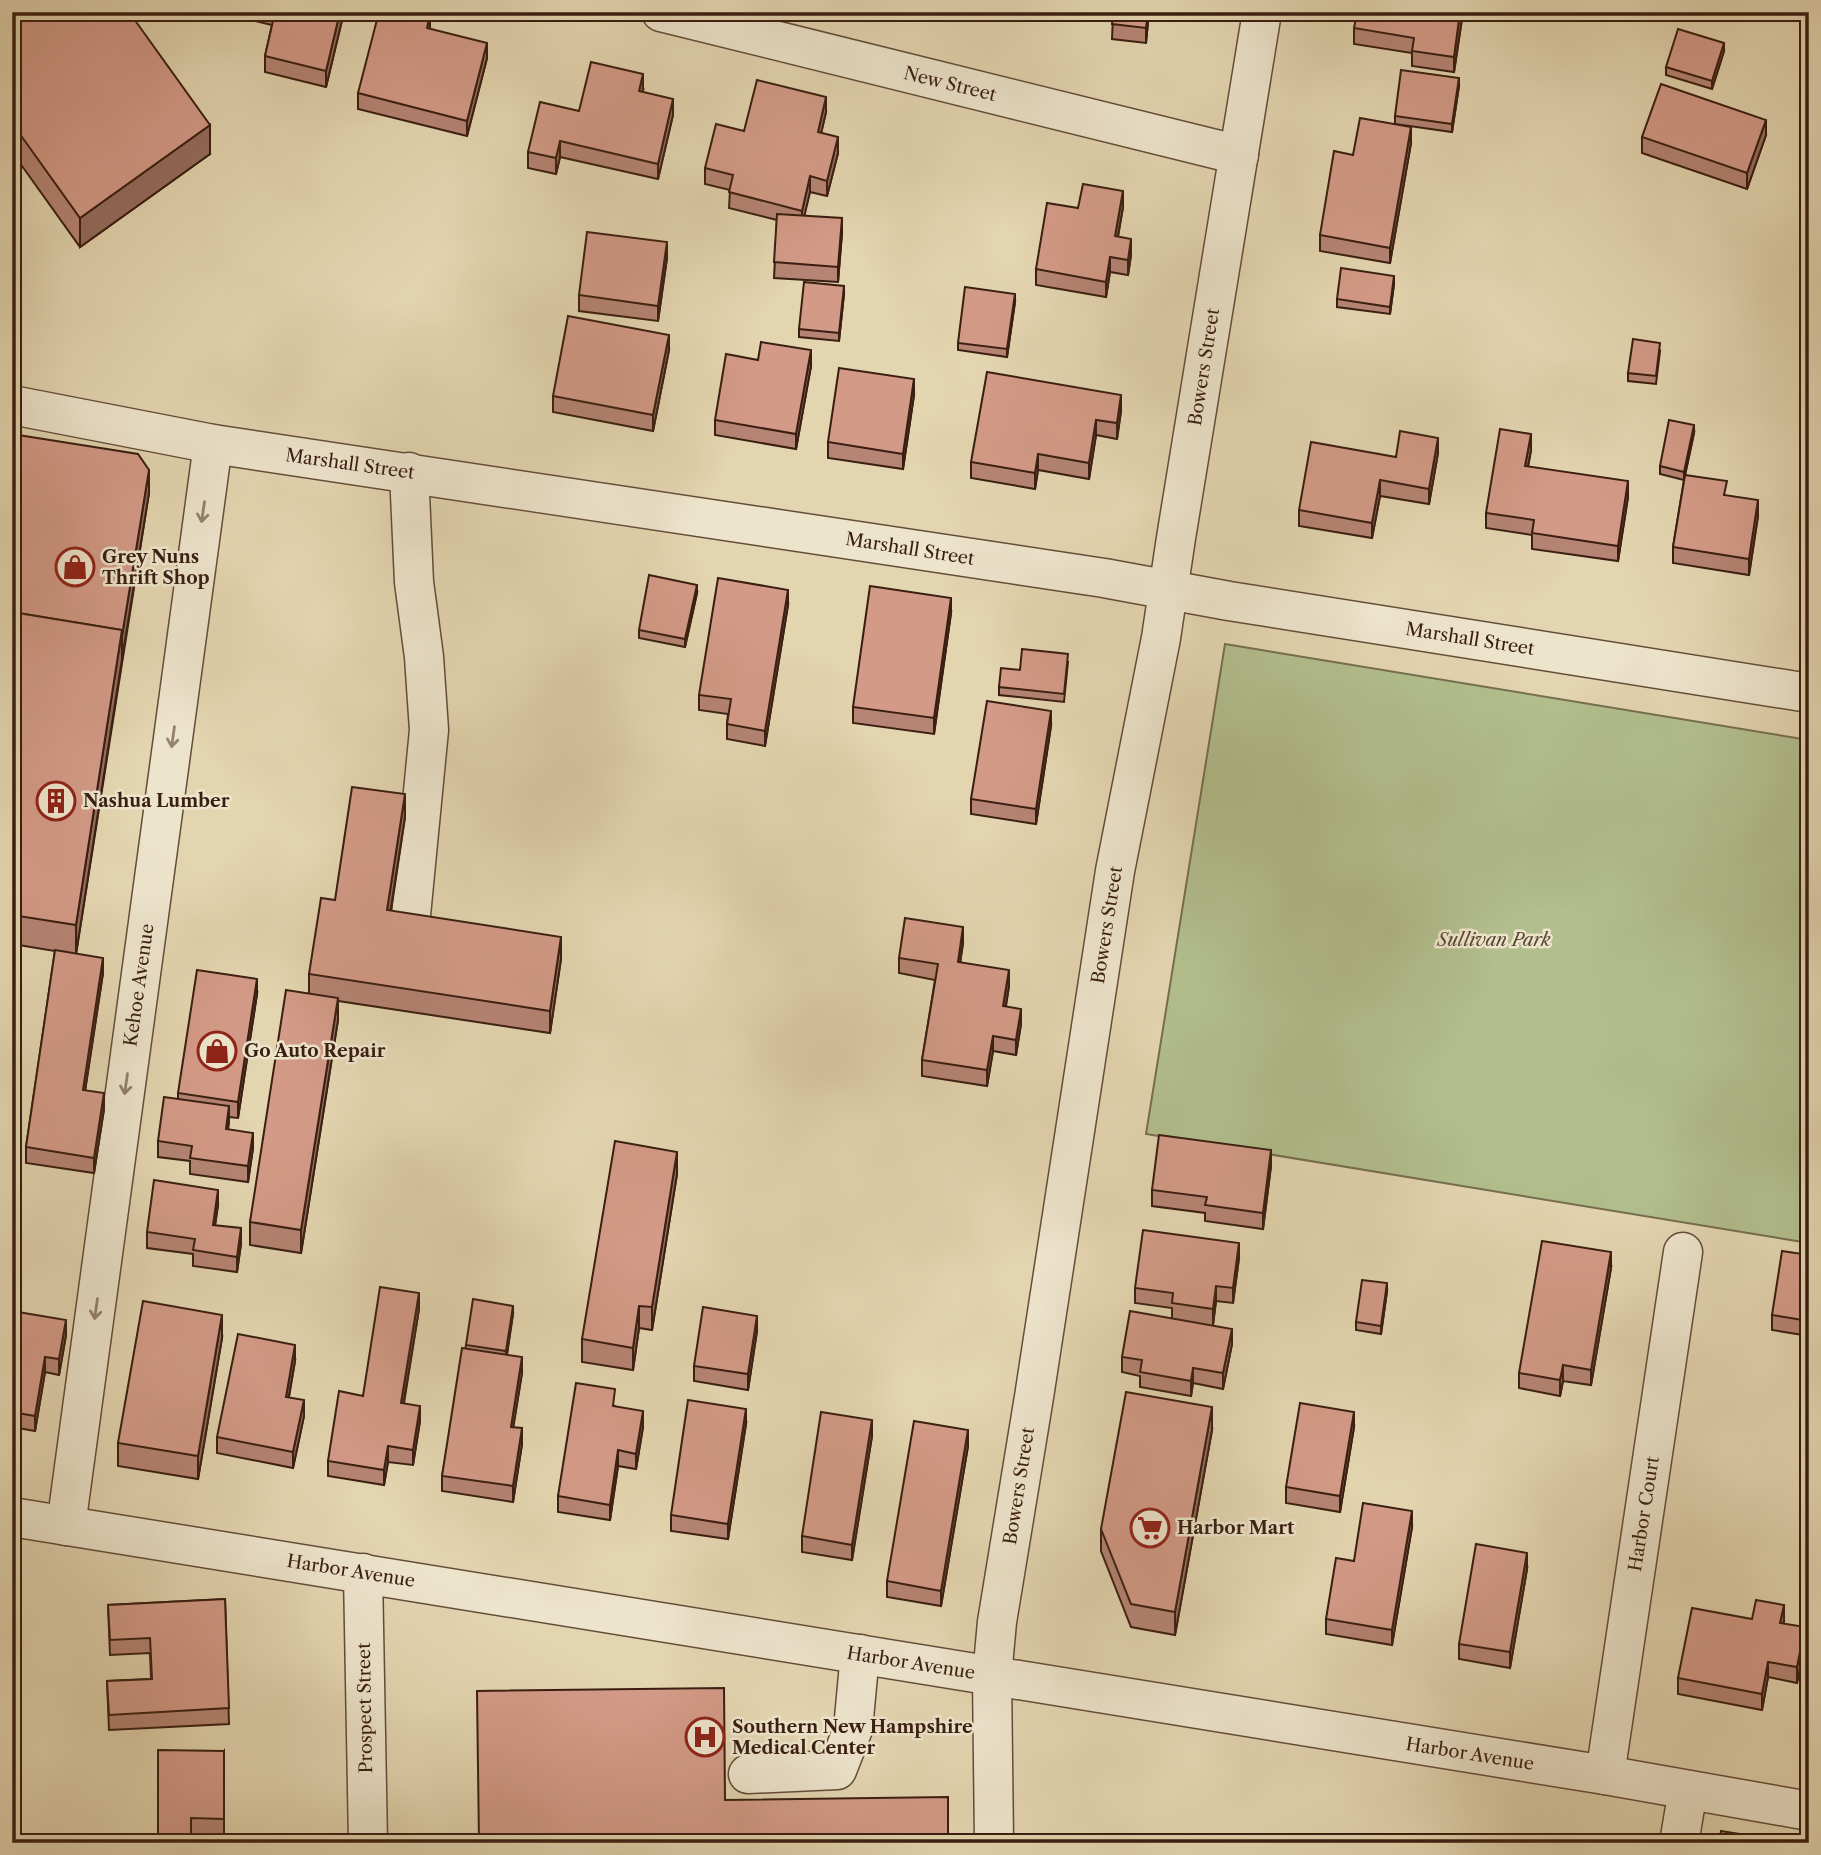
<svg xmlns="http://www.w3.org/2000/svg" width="1821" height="1855" viewBox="0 0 1821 1855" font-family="'Libre Caslon Text',serif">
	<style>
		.green { fill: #b2be8d; stroke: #766e4f; stroke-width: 2 }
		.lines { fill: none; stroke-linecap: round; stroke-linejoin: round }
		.minor-casing { stroke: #644c39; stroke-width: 41 }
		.minor { stroke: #ede4cc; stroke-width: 38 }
		.wall { fill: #b58474; stroke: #3a1e11; stroke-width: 2 }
		.shaded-wall { fill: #946c5e; stroke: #3a1e11; stroke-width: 2 }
		.building { fill: #d39a87; stroke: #3a1e11; stroke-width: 2 }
		.oneway { stroke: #94816e }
		.labels { text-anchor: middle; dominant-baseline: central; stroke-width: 5; stroke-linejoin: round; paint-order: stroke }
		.street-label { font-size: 18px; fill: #3a1e11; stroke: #ede4cc }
		.poi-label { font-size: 18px; font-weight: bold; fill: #3a1e11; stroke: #ede4cc; text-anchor: start }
		.park-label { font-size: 18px; font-style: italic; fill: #584630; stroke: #ede4cc }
	</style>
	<rect width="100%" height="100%" fill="#e3d5b0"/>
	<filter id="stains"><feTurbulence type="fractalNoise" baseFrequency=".00286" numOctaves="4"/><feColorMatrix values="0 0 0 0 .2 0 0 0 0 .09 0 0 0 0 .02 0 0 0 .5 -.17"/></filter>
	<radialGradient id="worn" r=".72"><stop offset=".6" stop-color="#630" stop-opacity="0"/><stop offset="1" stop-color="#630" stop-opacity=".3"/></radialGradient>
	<path class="green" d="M1225,644L1809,740V1243L1146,1134Z"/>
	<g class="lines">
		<defs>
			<g id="minor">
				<path d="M661,12L1239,155"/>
				<path d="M12,405L213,444L1104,578L1229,601L1809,693"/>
				<path d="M409,472L414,582L424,657L429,730L411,915"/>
				<path d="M12,1517L1605,1775L1809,1811"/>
				<path d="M66,1526L213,444"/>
				<path d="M363,1573L368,1843"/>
				<path d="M748,1774L837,1770L853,1729L860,1654"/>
				<path d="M1605,1775L1683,1252"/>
				<path d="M994,1843L992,1676L997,1622L1034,1397L1115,871L1161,638L1176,538L1262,12"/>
				<path d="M1679,1843L1688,1790"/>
			</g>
		</defs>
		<use href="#minor" class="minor-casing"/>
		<use href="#minor" class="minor"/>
	</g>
	<g class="wall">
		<path d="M12,12L210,154L80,247L12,152Z"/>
		<path d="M243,12H344L326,87L265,72V56L272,25L243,18Z"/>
		<path d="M990,12H1013L1012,18L990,15Z"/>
		<path d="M1079,12H1149L1146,43L1112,39L1113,16Z"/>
		<path d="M1463,12L1454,72L1412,66V53L1354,44V28Z"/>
		<path d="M430,29L487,58L467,136L358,109V93Z"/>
		<path d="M1724,51L1712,89L1666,75V67Z"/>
		<path d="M1459,86L1452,132L1395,124V116Z"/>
		<path d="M643,90L642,92L673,115L658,179L560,157L556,174L528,168V152L579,111Z"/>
		<path d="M826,112L821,133L838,153L827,196L810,192L804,215L842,233L838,282L774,278L777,220L729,208L730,190L705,184V168L744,131Z"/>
		<path d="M1766,135L1747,189L1642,153V137Z"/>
		<path d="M1411,143L1390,263L1320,251V235L1353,155Z"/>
		<path d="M1123,207L1118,237L1131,255L1128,275L1110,272L1106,297L1036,285V269L1078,208Z"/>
		<path d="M667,258L658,321L579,311V295Z"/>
		<path d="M1394,284L1390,314L1337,307V299Z"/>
		<path d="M844,294L839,341L799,337V329Z"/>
		<path d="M1015,302L1007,357L958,350V343Z"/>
		<path d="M669,350L653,431L553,412V396Z"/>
		<path d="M1660,351L1656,384L1628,381V373Z"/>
		<path d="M758,360L811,366L796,449L715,435V420Z"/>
		<path d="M914,395L903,469L828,458V442Z"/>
		<path d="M1121,411L1117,439L1096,435L1089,479L1038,470L1035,489L971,478V462Z"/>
		<path d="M1694,433L1685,475L1758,516L1749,575L1673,563V547L1684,480L1660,474V466Z"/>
		<path d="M12,434L149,493L76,954L103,973L85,1090L104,1109L94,1173L26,1163V1147L55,951L12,944Z"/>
		<path d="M1531,450L1528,467L1628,497L1618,561L1532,549V535L1486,528V513Z"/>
		<path d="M1438,453L1429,504L1380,496L1372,538L1299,526V510L1396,457Z"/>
		<path d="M697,593L685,647L639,638V630Z"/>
		<path d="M788,605L765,746L727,739V724L728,714L699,710V695Z"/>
		<path d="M951,613L934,734L853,723V707Z"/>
		<path d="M1068,662L1064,702L999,695V687L1020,670Z"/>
		<path d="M1051,726L1036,824L971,814V799Z"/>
		<path d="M405,817L391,911L561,959L550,1033L338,1001V1020L301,1253L250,1245V1222L309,993V974Z"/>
		<path d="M963,943L960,962L1009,986L1006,1006L1021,1024L1016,1055L993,1051L987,1086L922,1076V1060L935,980L899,973V958Z"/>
		<path d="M257,994L238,1118L229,1117L228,1129L253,1148L248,1182L190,1174V1161L158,1157V1141L178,1099V1093Z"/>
		<path d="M1271,1166L1263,1229L1205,1221V1213L1152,1206V1190Z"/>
		<path d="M677,1174L652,1330L639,1328L633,1370L582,1362V1339Z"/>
		<path d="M218,1205L215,1225L241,1244L237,1272L193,1266V1254L147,1248V1232Z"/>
		<path d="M1809,1255V1336L1772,1330V1315Z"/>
		<path d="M1239,1258L1233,1303L1216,1301L1213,1325L1232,1344L1223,1389L1193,1383L1191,1396L1140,1387V1376L1122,1372V1357L1172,1318V1308L1135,1303V1288Z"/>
		<path d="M1611,1268L1591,1385L1563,1381L1560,1396L1519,1388V1373Z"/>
		<path d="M1387,1291L1381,1334L1356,1330V1322Z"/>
		<path d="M419,1309L404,1403L420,1421L413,1465L388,1462L384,1485L328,1476V1461L363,1396Z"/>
		<path d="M12,1311L66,1335L59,1375L45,1372L35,1431L12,1427Z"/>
		<path d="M513,1314L507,1355L522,1373L513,1427L522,1444L513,1502L442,1491V1476L466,1345Z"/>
		<path d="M757,1331L748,1390L694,1381V1366Z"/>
		<path d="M222,1338L198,1479L118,1466V1443Z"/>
		<path d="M295,1361L289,1397L304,1416L293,1468L217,1453V1437Z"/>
		<path d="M615,1406L643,1427L636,1469L618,1466L610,1520L558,1512V1496Z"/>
		<path d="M746,1424L728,1539L671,1531V1515Z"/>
		<path d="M1354,1427L1340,1512L1286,1503V1487Z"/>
		<path d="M1212,1430L1175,1635L1131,1627L1101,1551V1529Z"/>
		<path d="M872,1436L852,1560L802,1552V1536Z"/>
		<path d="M968,1446L941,1606L887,1597V1581Z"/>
		<path d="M1412,1527L1392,1645L1326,1634V1619L1354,1561Z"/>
		<path d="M1527,1569L1510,1668L1459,1659V1644Z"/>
		<path d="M225,1599L229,1724L109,1730L107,1681L151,1679L150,1653L110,1655L108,1605Z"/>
		<path d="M1752,1619L1784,1621L1783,1624L1805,1643L1797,1683L1768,1677L1762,1710L1678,1694V1678Z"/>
		<path d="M224,1751V1834H191L158,1843Z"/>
	</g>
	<g class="shaded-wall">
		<path d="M340,12H344L326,87V71Z"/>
		<path d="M1148,12H1149L1146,43V28Z"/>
		<path d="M1460,12H1463L1454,72V57Z"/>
		<path d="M430,14V30L427,28Z"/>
		<path d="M487,43V58L467,136V121Z"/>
		<path d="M1724,43V51L1712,89V81Z"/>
		<path d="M643,74V90L639,107V91Z"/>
		<path d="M1459,78V86L1452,132V124Z"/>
		<path d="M826,97V112L818,147V132Z"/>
		<path d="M673,99V115L658,179V164Z"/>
		<path d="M1766,120V135L1747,189V173Z"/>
		<path d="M210,125V154L80,247V218Z"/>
		<path d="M1411,127V143L1390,263V248Z"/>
		<path d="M838,137V153L827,196V181Z"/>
		<path d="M560,141V157L556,174V158Z"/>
		<path d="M810,176V192L802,226V211Z"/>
		<path d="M1123,191V207L1115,252V236Z"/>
		<path d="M842,218V233L838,282V267Z"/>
		<path d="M1131,239V255L1128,275V260Z"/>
		<path d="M667,242V258L658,321V306Z"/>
		<path d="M1110,257V272L1106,297V282Z"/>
		<path d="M1394,276V284L1390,314V307Z"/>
		<path d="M844,286V294L839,341V333Z"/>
		<path d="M1015,294V302L1007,357V349Z"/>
		<path d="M669,335V350L653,431V415Z"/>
		<path d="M811,350V366L796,449V434Z"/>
		<path d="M914,379V395L903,469V454Z"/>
		<path d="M1121,395V411L1117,439V423Z"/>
		<path d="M1096,420V435L1089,479V463Z"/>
		<path d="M1694,425V433L1684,480V472Z"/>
		<path d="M1531,434V450L1525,482V466Z"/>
		<path d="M1438,438V453L1429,504V489Z"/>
		<path d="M1038,454V470L1035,489V473Z"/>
		<path d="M149,470V493L122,659V636Z"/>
		<path d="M1380,480V496L1372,538V523Z"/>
		<path d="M1628,481V497L1618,561V546Z"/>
		<path d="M1758,500V516L1749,575V559Z"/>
		<path d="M697,585V593L685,647V639Z"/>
		<path d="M788,590V605L765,746V731Z"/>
		<path d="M951,598V613L934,734V718Z"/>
		<path d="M122,630V659L76,954V925Z"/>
		<path d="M1051,711V726L1036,824V809Z"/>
		<path d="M405,794V817L387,933V910Z"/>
		<path d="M963,927V943L958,978V962Z"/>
		<path d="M561,937V959L550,1033V1011Z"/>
		<path d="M103,958V973L83,1105V1090Z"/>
		<path d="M1009,970V986L1003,1021V1006Z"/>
		<path d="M257,979V994L238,1118V1102Z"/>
		<path d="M338,998V1020L301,1253V1230Z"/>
		<path d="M1021,1009V1024L1016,1055V1040Z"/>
		<path d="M993,1036V1051L987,1086V1070Z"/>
		<path d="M104,1093V1109L94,1173V1158Z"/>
		<path d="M229,1106V1122L226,1145V1129Z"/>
		<path d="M253,1133V1148L248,1182V1166Z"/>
		<path d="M1271,1150V1166L1263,1229V1213Z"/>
		<path d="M677,1152V1174L652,1330V1307Z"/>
		<path d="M218,1190V1205L213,1240V1225Z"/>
		<path d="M241,1228V1244L237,1272V1257Z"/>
		<path d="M1239,1243V1258L1233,1303V1288Z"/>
		<path d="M1611,1252V1268L1591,1385V1370Z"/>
		<path d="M1387,1283V1291L1381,1334V1326Z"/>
		<path d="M1216,1286V1301L1213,1325V1309Z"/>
		<path d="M419,1293V1309L401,1418V1403Z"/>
		<path d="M513,1306V1314L506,1359V1351Z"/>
		<path d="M639,1306V1328L633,1370V1348Z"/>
		<path d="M222,1315V1338L198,1479V1456Z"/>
		<path d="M757,1316V1331L748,1390V1374Z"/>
		<path d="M66,1320V1335L59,1375V1359Z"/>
		<path d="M1232,1329V1344L1223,1389V1373Z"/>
		<path d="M295,1345V1361L286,1412V1397Z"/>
		<path d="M45,1357V1372L35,1431V1416Z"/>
		<path d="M522,1357V1373L511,1442V1427Z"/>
		<path d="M1563,1365V1381L1560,1396V1380Z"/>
		<path d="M1193,1368V1383L1191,1396V1381Z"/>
		<path d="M304,1400V1416L293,1468V1452Z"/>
		<path d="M420,1406V1421L413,1465V1450Z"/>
		<path d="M1212,1407V1430L1175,1635V1612Z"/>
		<path d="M746,1409V1424L728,1539V1524Z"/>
		<path d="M643,1411V1427L636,1469V1454Z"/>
		<path d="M1354,1412V1427L1340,1512V1496Z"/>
		<path d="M872,1420V1436L852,1560V1545Z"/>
		<path d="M522,1428V1444L513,1502V1486Z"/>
		<path d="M968,1430V1446L941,1606V1591Z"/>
		<path d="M388,1446V1462L384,1485V1470Z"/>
		<path d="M618,1450V1466L610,1520V1505Z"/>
		<path d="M1412,1511V1527L1392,1645V1630Z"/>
		<path d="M1527,1553V1569L1510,1668V1652Z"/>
		<path d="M1784,1605V1621L1780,1639V1623Z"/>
		<path d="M1805,1627V1643L1797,1683V1667Z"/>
		<path d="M1768,1662V1677L1762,1710V1694Z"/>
	</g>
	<g class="building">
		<path d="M12,12H129L210,125L80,218L12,123Z"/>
		<path d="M275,12H340L326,71L265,56Z"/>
		<path d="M379,12H423L430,14L427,28L487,43L467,121L358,93Z"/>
		<path d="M1113,12H1148L1146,28L1112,24Z"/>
		<path d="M1357,12H1460L1454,57L1412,51L1414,38L1354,28Z"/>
		<path d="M1678,29L1724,43L1712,81L1666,67Z"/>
		<path d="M591,62L643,74L639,91L673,99L658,164L560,141L556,158L528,152L540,102L579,111Z"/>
		<path d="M1401,70L1459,78L1452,124L1395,116Z"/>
		<path d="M757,80L826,97L818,132L838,137L827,181L810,176L802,211L729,192L733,175L705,168L716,124L744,131Z"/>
		<path d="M1661,84L1766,120L1747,173L1642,137Z"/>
		<path d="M1360,118L1411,127L1390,248L1320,235L1334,151L1353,155Z"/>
		<path d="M1083,184L1123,191L1115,236L1131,239L1128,260L1110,257L1106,282L1036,269L1047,203L1078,208Z"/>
		<path d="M777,214L842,218L838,267L774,262Z"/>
		<path d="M587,232L667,242L658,306L579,295Z"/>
		<path d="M1341,268L1394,276L1390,307L1337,299Z"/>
		<path d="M804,282L844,286L839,333L799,329Z"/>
		<path d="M965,287L1015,294L1007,349L958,343Z"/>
		<path d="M568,316L669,335L653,415L553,396Z"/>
		<path d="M1633,339L1660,343L1656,376L1628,373Z"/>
		<path d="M761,342L811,350L796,434L715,420L726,354L758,360Z"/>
		<path d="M839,368L914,379L903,454L828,442Z"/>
		<path d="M987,372L1121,395L1117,423L1096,420L1089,463L1038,454L1035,473L971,462Z"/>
		<path d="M1669,420L1694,425L1684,472L1660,466Z"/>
		<path d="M1500,429L1531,434L1525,466L1628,481L1618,546L1532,533L1534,520L1486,513Z"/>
		<path d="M1400,431L1438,438L1429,489L1380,480L1372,523L1299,510L1311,442L1396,457Z"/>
		<path d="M12,434L138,454L149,470L122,636V630L12,612Z"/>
		<path d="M1685,475L1727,481L1724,495L1758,500L1749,559L1673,547Z"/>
		<path d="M649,575L697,585L685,639L639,630Z"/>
		<path d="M718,578L788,590L765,731L727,724L731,699L699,695Z"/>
		<path d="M870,586L951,598L934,718L853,707Z"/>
		<path d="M12,612L122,630L76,925L12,915Z"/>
		<path d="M1022,649L1068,654L1064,694L999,687L1001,668L1020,670Z"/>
		<path d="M987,701L1051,711L1036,809L971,799Z"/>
		<path d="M352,787L405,794L387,910L561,937L550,1011L309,974L321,898L335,900Z"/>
		<path d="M905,918L963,927L958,962L1009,970L1003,1006L1021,1009L1016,1040L993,1036L987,1070L922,1060L938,964L899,958Z"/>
		<path d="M55,950L103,958L83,1090L104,1093L94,1158L26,1147Z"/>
		<path d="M197,970L257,979L238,1102L178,1093Z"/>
		<path d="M286,990L338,998L301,1230L250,1222Z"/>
		<path d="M164,1097L229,1106L226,1129L253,1133L248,1166L190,1158L192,1146L158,1141Z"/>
		<path d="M1159,1135L1271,1150L1263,1213L1205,1205L1207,1197L1152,1190Z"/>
		<path d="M615,1141L677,1152L652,1307L639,1306L633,1348L582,1339Z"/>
		<path d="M154,1180L218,1190L213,1225L241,1228L237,1257L193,1250L195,1239L147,1232Z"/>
		<path d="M1143,1230L1239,1243L1233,1288L1216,1286L1213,1309L1172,1303L1173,1293L1135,1288Z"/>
		<path d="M1542,1241L1611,1252L1591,1370L1563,1365L1560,1380L1519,1373Z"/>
		<path d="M1782,1251L1809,1255V1321L1772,1315Z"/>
		<path d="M1362,1280L1387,1283L1381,1326L1356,1322Z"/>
		<path d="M380,1287L419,1293L401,1403L420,1406L413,1450L388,1446L384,1470L328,1461L339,1391L363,1396Z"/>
		<path d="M473,1299L513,1306L506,1351L466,1345Z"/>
		<path d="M143,1301L222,1315L198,1456L118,1443Z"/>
		<path d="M703,1307L757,1316L748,1374L694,1366Z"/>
		<path d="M12,1311L66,1320L59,1359L45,1357L35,1416L12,1412Z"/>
		<path d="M1130,1311L1232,1329L1223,1373L1193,1368L1191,1381L1140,1372L1142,1360L1122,1357Z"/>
		<path d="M238,1334L295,1345L286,1397L304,1400L293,1452L217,1437Z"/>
		<path d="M462,1348L522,1357L511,1427L522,1428L513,1486L442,1476Z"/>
		<path d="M576,1383L615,1389L613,1406L643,1411L636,1454L618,1450L610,1505L558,1496Z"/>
		<path d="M1126,1392L1212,1407L1175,1612L1131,1604L1101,1529Z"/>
		<path d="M688,1400L746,1409L728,1524L671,1515Z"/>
		<path d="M1300,1403L1354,1412L1340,1496L1286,1487Z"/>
		<path d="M821,1412L872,1420L852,1545L802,1536Z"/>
		<path d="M914,1421L968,1430L941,1591L887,1581Z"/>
		<path d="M1363,1503L1412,1511L1392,1630L1326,1619L1336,1558L1354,1561Z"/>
		<path d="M1476,1544L1527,1553L1510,1652L1459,1644Z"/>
		<path d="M225,1599L229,1708L109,1715L107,1681L152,1679L150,1638L110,1640L108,1605Z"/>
		<path d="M1756,1600L1784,1605L1780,1623L1805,1627L1797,1667L1768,1662L1762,1694L1678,1678L1692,1608L1752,1619Z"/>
		<path d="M724,1688L725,1800L948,1797V1843H479L477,1691Z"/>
		<path d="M158,1750L224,1751V1819L191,1818V1843H158Z"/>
		<path d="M1721,1831L1796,1843H1719Z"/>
	</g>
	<defs><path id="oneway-shaft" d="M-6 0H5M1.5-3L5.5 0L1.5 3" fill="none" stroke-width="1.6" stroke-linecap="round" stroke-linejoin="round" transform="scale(1.75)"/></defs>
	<g class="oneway">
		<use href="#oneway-shaft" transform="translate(203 512) rotate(98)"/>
		<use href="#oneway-shaft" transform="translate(173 737) rotate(98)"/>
		<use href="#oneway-shaft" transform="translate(126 1084) rotate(98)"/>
		<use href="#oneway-shaft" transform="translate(96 1309) rotate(98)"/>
	</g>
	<defs>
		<symbol id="shop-ring" viewBox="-11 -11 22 22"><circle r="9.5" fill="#ede4cc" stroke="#8f2418" stroke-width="1.5"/><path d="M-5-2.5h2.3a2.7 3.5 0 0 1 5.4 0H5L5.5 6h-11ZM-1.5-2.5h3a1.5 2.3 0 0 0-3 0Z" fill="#8f2418"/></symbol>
		<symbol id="building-ring" viewBox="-11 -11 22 22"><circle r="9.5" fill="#ede4cc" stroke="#8f2418" stroke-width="1.5"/><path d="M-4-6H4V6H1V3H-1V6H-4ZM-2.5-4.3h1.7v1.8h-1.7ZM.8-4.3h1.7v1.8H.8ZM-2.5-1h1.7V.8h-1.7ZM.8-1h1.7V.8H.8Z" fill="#8f2418"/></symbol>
		<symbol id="supermarket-ring" viewBox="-11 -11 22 22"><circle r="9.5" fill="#ede4cc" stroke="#8f2418" stroke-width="1.5"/><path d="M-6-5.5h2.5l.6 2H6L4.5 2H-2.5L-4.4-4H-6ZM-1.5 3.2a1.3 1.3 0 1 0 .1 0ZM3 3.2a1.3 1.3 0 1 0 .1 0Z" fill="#8f2418"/></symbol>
		<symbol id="hospital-ring" viewBox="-11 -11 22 22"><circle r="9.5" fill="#ede4cc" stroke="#8f2418" stroke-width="1.5"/><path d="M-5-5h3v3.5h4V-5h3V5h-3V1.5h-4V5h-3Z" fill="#8f2418"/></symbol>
	</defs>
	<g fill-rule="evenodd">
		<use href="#shop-ring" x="53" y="545" width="44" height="44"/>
		<use href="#building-ring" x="34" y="779" width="44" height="44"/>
		<use href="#shop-ring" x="195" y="1029" width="44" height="44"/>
		<use href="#supermarket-ring" x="1128" y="1506" width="44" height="44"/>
		<use href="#hospital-ring" x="683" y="1715" width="44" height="44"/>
	</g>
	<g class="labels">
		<g class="street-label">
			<text transform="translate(950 84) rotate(14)">New Street</text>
			<text transform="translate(1204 367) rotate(-81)">Bowers Street</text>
			<text transform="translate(350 464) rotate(8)">Marshall Street</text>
			<text transform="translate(910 549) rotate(9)">Marshall Street</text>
			<text transform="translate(1470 639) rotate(9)">Marshall Street</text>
			<text transform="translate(1107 925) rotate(-81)">Bowers Street</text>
			<text transform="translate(139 985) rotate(-82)">Kehoe Avenue</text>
			<text transform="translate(1019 1486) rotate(-81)">Bowers Street</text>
			<text transform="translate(1644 1514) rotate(-81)">Harbor Court</text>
			<text transform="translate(351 1571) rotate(9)">Harbor Avenue</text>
			<text transform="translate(911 1663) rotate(9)">Harbor Avenue</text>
			<text transform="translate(365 1708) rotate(-91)">Prospect Street</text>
			<text transform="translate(1470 1754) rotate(9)">Harbor Avenue</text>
		</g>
		<g class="poi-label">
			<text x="102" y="557">Grey Nuns<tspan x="102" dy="21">Thrift Shop</tspan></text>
			<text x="83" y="801">Nashua Lumber</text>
			<text x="244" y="1051">Go Auto Repair</text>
			<text x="1177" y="1528">Harbor Mart</text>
			<text x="732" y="1727">Southern New Hampshire<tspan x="732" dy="21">Medical Center</tspan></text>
		</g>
		<g class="park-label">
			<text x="1494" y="940">Sullivan Park</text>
		</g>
	</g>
	<rect width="1821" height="1855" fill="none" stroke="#e3d5b0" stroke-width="42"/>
	<rect x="14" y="14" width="1793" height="1827" fill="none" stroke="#3a1e11" stroke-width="3.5"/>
	<rect x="21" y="21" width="1779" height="1813" fill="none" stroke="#3a1e11" stroke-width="2"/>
	<rect width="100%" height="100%" filter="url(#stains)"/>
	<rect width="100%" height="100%" fill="url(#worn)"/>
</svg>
